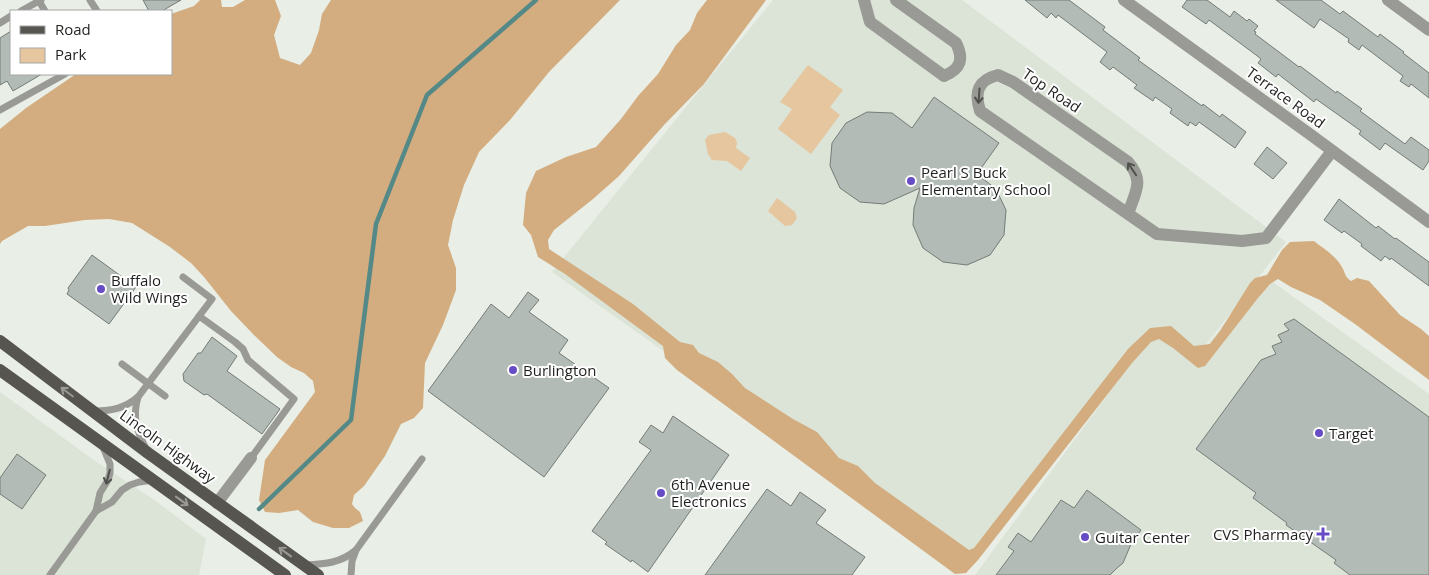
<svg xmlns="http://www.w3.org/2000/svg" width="1429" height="575" viewBox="0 0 1429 575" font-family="'Open Sans',sans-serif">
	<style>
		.built { fill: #dbe4d6 }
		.green { fill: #e6c69f }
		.forest { fill: #d3ad7f }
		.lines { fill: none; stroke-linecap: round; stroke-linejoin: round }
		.stream { stroke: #548988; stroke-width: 4.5 }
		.building { fill: #b3bbb7; stroke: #757c78 }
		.service { stroke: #999995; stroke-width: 7 }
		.minor { stroke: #999995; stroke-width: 12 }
		.primary { stroke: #56554f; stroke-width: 12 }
		.oneway { stroke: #50514e }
		.oneway2 { stroke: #9a9995 }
		.poi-dot { fill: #664cc5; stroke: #fff; stroke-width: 2 }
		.labels { text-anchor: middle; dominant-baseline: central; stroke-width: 4; stroke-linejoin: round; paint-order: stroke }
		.street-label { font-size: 15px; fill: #1f211e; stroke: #fff }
		.poi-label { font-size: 15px; fill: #1f211e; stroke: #fff; text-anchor: start }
	</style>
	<rect width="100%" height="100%" fill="#e9eee6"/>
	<g class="built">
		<path d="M773,0H962L1286,242L1197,356L1155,327L964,564L552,272Z"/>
		<path d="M1263,275L1429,394V575H975L1156,329L1198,357Z"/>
		<path d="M0,392L95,461L153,499L206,539L199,575H0Z"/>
	</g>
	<g class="green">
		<path d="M808,65L843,90L830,107L840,115L811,154L778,129L792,109L780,102Z"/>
		<path d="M725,132L735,138L737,143L736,148L750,158L741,171L727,161L712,160L708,154L705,140L709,135Z"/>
		<path d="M777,198L795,212L797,218L792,225L785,226L768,211Z"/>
	</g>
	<g class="forest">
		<path d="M200,0H221L222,7H233L245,0H275L281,16L274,35L280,58L300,65L311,53L319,30L322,14L331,0H620L549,72L510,120L479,152L464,185L453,220L448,245L456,268V290L443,325L425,363L423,408L414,418L401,424L385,456L364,486L354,495L352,504L355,508L360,512L363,521L349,528H333L313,522L298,510L279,513L265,512L259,500L265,460L315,392L313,381L304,373L291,367L277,357L253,334L231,311L204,277L191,263L170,247L132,223L109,219L85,220L45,226H28L2,241L0,244V129L26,108L76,74H171V14L194,6Z"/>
		<path d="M707,0H766L704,84L664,125L619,176L593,199L554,230L548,240L549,249L633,304L680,342L693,345L699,353L718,362L732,374L745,388L793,419L817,432L839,458L858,466L875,483L969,550L974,548L1128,349L1150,328L1171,326L1194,346L1210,344L1220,331L1250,283L1255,278L1267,275L1282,250L1290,242L1314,241C1324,249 1336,256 1342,267C1346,274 1344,276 1351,281L1357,278L1369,281L1400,315L1421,329L1429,336V380L1355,324L1320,300L1291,287L1278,279L1270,284L1258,298L1205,366L1198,368L1173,348L1159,339L1151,342L1132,363L978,560L966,573L955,574L677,370L665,358L663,346L565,274L538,257L531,235L523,225L526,193L536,171L566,157L596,147L621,119L638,96L658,74L676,45L690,30L697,13Z"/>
	</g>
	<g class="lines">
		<path class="stream" d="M259,509L351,420L376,224L427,95L536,0"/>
	</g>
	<g class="building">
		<path d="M143,0H181L162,11H149Z"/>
		<path d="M1025,0H1069L1105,27L1103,30L1140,58L1138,60L1202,106L1203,104L1220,117L1222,114L1246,132L1235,148L1199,122L1196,126L1190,122L1188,126L1170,113L1172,109L1155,97L1153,101L1134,88L1137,85L1113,67L1110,70L1100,62L1107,52L1058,15L1056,18L1051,13L1047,18Z"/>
		<path d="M1187,0H1207L1230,17L1234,11L1247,21L1249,19L1258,26L1254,31L1256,32L1255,34L1299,67L1300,66L1336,93L1337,91L1362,109L1360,111L1405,144L1411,137L1429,150V161L1423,170L1385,143L1380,150L1359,134L1361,131L1316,99L1314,102L1278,74L1276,77L1258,63L1261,59L1256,55L1209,20L1206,24L1182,7Z"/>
		<path d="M1276,0H1321L1340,14L1343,11L1378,37L1380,34L1404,52L1403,53L1429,73V98L1411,84L1409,87L1400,81L1403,76L1362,45L1359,50L1348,42L1349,39L1320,19L1314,28Z"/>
		<path d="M11,31V74H42L13,91L7,81L0,85V38Z"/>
		<path d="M934,97L999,143L977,174L996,189L1006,210L1004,235L990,255L967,265L943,262L923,248L913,225L914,208L920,188L884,204L860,202L840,188L830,166L832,143L846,123L867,112L892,113L912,128Z"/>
		<path d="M1267,147L1287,163L1273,179L1254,164Z"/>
		<path d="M1339,199L1376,228L1378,226L1395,239L1396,238L1429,262V286L1391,258L1390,260L1385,256L1381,261L1361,246L1362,244L1344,231L1342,233L1324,220Z"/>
		<path d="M92,255L136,287L109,324L67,294L69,290L68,288Z"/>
		<path d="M528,292L539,300L529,312L568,340L559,353L609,388L544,477L428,391L491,304L509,318Z"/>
		<path d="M1294,319L1429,417V575H1350L1334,563L1336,560L1286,525L1287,523L1253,498L1256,493L1196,449L1261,360L1276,354L1272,346L1282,342L1278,335L1289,330L1284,324Z"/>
		<path d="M212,337L237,356L227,371L280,409L262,434L207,394L204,395L184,381L183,374L198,353H201Z"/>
		<path d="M673,416L729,455L648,572L632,560L631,562L605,544L607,542L592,531L651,450L639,442L651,425L663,433Z"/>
		<path d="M17,454L46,475L22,509L0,494V478Z"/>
		<path d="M767,489L791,506L800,492L826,510L816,523L865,557L852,575H705Z"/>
		<path d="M1087,490L1141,530L1131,544L1123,563L1117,568L1110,575H996L1014,551L1008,547L1018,533L1031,542L1061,500L1074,508Z"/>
	</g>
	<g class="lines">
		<g class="service">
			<path d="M90,0L97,11"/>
			<path d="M39,1L45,11"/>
			<path d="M21,11L41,0"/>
			<path d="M0,23L11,16"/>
			<path d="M0,110L65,74"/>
			<path d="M199,316L235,342L243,349L248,360L294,399L251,458"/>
			<path d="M122,364L165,396"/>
			<path d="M138,397C132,417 137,431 146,449"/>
			<path d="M95,411C112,411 125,408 138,397L212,299L183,277"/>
			<path d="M96,511L112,502L122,490L130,485L139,482L153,480"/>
			<path d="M305,565C325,564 341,563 356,550L422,459"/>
			<path d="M50,575L96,511L100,493L108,480L110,473V464L103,447"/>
			<path d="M351,575L352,561L356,550"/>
		</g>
		<g class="minor">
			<path d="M864,0L870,22L944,76C961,69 964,59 956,43L896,0"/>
			<path d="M1124,0L1311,135L1429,222"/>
			<path d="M1388,0L1429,30"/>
			<path d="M1128,214C1135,192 1145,181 1128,162L1013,82L998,75C978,80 974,92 980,111L1157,234L1242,241L1266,238L1332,151"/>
			<path d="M217,503L251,458"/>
		</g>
		<g class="primary">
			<path d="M0,341L148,453L318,575"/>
			<path d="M0,370L285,575"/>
		</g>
	</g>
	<defs><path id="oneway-shaft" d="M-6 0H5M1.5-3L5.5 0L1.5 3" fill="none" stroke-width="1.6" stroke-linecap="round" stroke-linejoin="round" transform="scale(1.25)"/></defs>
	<g class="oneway">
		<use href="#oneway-shaft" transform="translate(979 96) rotate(94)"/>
		<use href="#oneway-shaft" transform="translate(1132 169) rotate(-124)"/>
		<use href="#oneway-shaft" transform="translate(108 477) rotate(104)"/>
	</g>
	<g class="oneway2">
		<use href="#oneway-shaft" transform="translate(67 392) rotate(-143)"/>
		<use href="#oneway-shaft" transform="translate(182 501) rotate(36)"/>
		<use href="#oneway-shaft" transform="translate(285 552) rotate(-144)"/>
	</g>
	<g class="poi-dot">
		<circle cx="911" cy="181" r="5"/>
		<circle cx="101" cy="289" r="5"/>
		<circle cx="513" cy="370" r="5"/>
		<circle cx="1319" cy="433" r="5"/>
		<circle cx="661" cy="493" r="5"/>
		<path d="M1320.5 526.5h5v5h5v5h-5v5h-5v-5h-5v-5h5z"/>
		<circle cx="1085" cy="537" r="5"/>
	</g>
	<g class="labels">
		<g class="street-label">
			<text transform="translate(1052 90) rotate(34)">Top Road</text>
			<text transform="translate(1286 97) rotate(36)">Terrace Road</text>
			<text transform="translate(168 446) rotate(36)">Lincoln Highway</text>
		</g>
		<g class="poi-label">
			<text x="921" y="172">Pearl S Buck<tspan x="921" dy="17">Elementary School</tspan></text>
			<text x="111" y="280">Buffalo<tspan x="111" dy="17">Wild Wings</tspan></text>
			<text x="523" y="370">Burlington</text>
			<text x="1329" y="433">Target</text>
			<text x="671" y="484">6th Avenue<tspan x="671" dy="17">Electronics</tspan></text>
			<text x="1313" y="534" text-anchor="end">CVS Pharmacy</text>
			<text x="1095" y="537">Guitar Center</text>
		</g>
	</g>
	<rect x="10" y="10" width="162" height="65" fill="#ffffff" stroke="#a5a6a5"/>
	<rect x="20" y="26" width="25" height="8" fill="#56554f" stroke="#a5a6a5"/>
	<text x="55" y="35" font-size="15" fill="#1f211e">Road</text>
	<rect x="20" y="48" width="25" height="15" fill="#e6c69f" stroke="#a5a6a5"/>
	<text x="55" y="60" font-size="15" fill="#1f211e">Park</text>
</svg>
